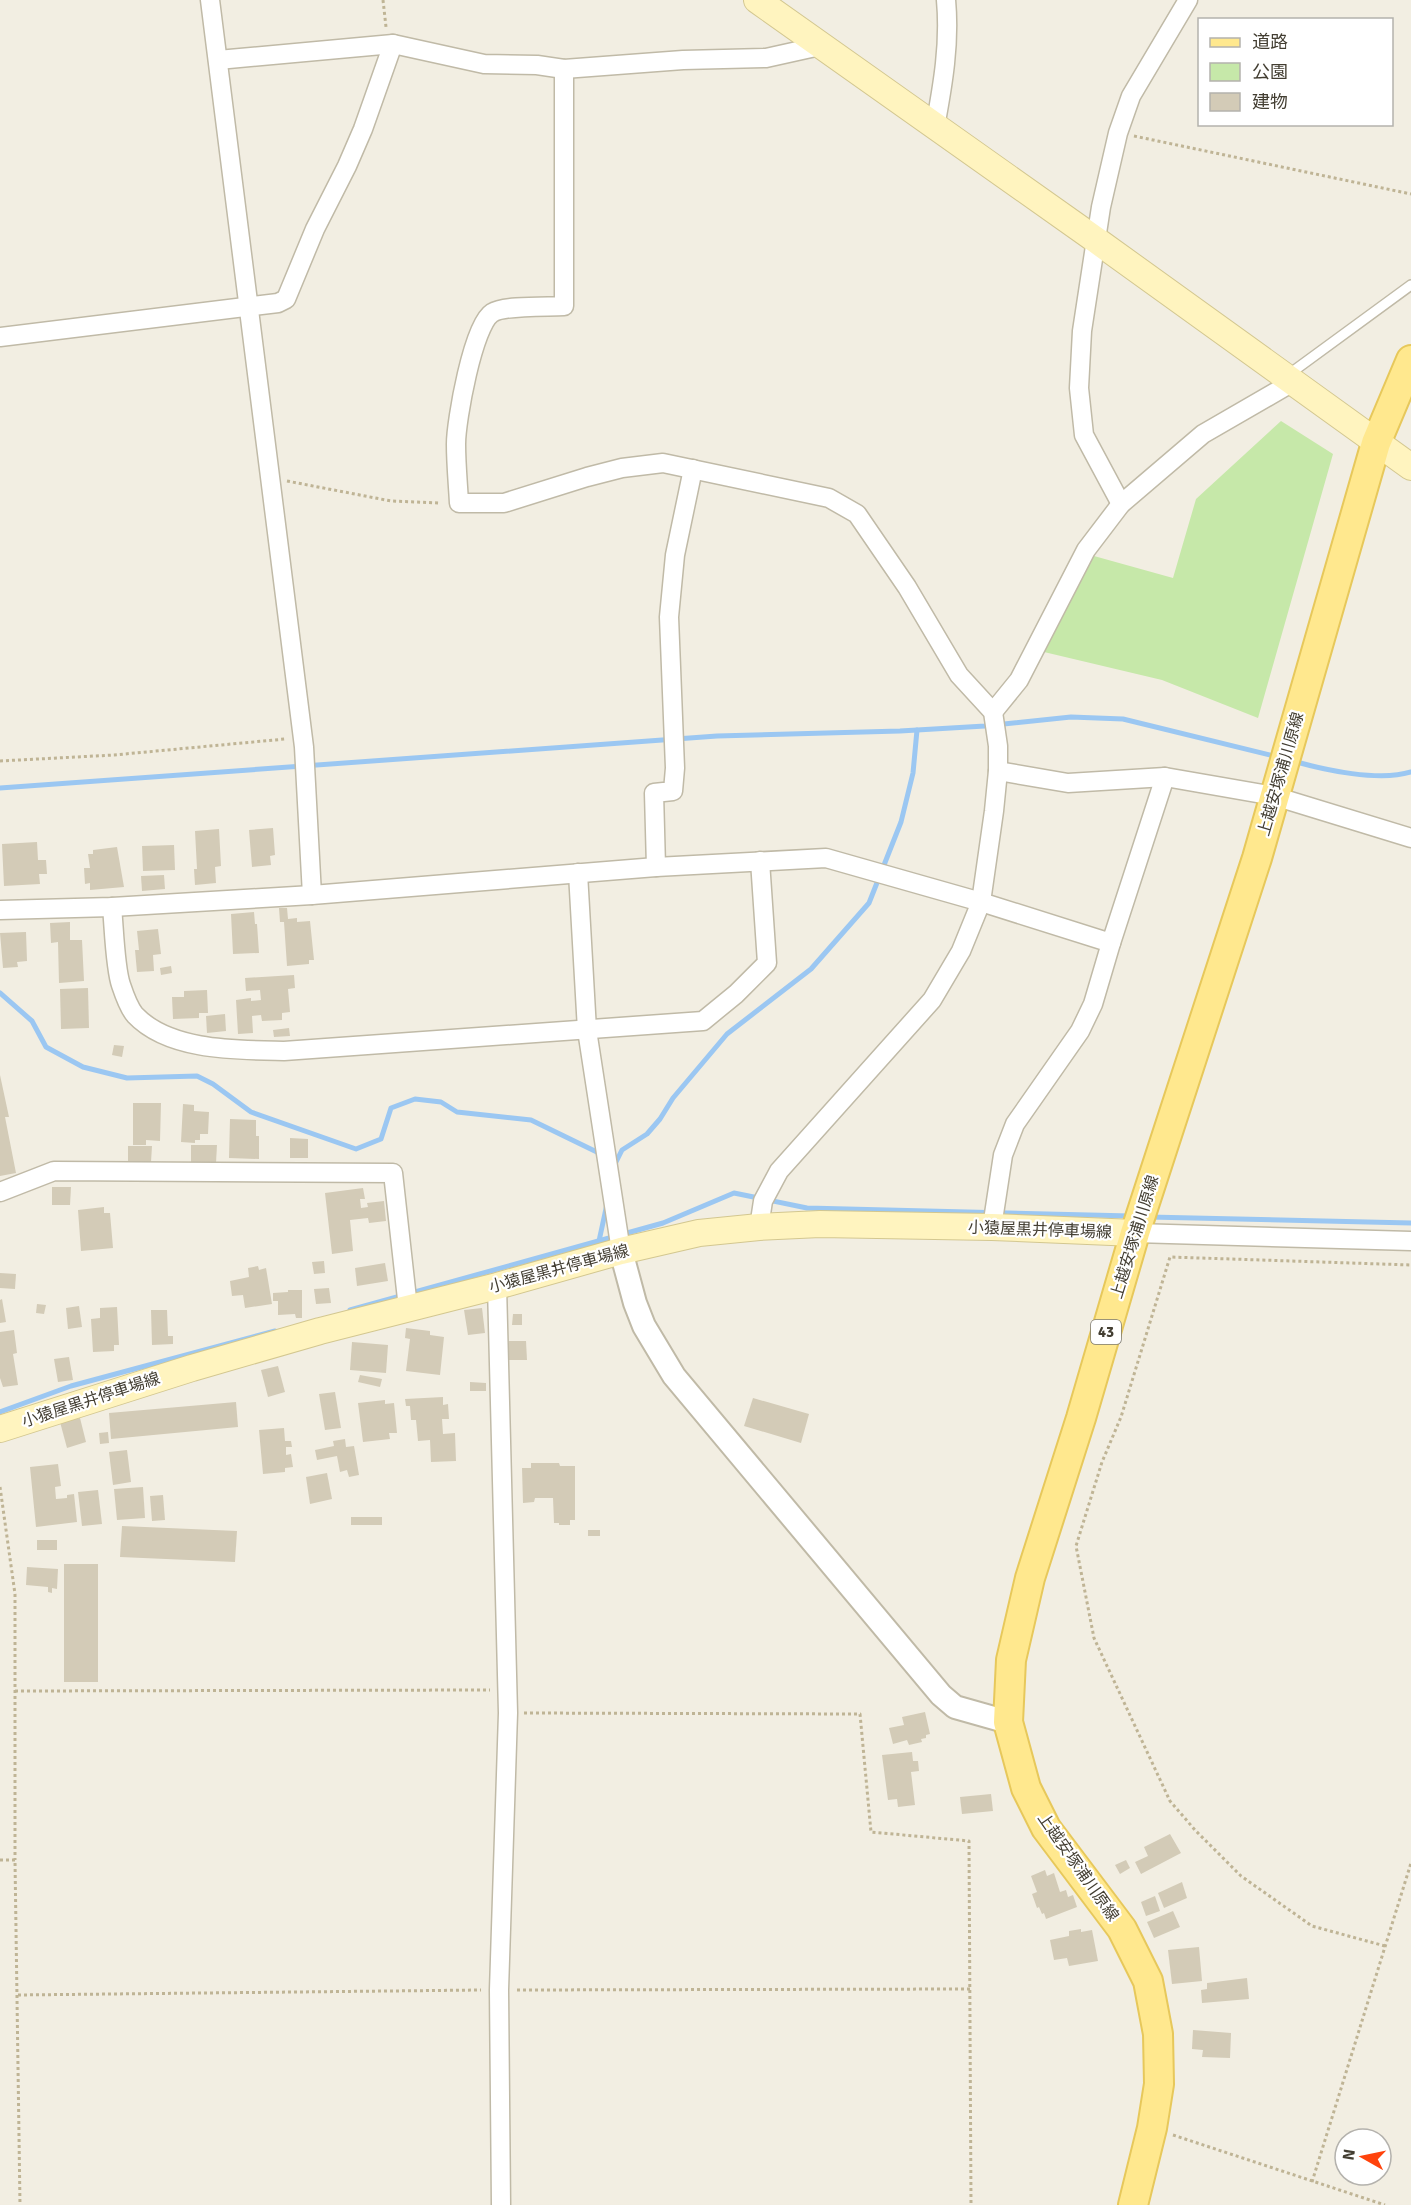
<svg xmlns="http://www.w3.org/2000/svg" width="1411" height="2205" viewBox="0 0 1411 2205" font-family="Signika,'Noto Sans JP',sans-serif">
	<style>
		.green { fill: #c6e8a9 }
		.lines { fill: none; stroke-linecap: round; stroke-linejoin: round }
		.stream { stroke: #9bc7f2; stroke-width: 5 }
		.building { fill: #d3cbb7 }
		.service-casing { stroke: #c0baa7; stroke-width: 12 }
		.minor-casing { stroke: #c0baa7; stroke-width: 21 }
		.tertiary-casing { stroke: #c0baa7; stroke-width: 26 }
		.secondary-casing { stroke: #d3c790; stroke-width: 28 }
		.primary-casing { stroke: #e7c85b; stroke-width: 32 }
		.path { stroke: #bfb495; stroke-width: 3; stroke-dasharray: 3 3; stroke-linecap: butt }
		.service { stroke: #fff; stroke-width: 9 }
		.minor { stroke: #fff; stroke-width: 18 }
		.tertiary { stroke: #fff; stroke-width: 22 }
		.secondary { stroke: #fff4bf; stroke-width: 26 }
		.primary { stroke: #ffe88e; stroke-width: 28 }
		.labels { text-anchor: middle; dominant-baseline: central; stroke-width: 4.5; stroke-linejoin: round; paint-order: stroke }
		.shield { fill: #fff; stroke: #7b7870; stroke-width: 1.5 }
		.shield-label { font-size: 15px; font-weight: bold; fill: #433e32 }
		.street-label { font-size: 16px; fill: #433e32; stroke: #fff }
	</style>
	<rect width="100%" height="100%" fill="#f2eee2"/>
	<path class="green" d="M1281,421L1333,454L1258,718L1162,680L1044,652L1094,556L1173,578L1196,499Z"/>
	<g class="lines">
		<g class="stream">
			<path d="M1293,761C1325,770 1379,782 1411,772"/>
			<path d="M0,788L717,736L900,731L985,726L1071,717L1123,719L1278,757"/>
			<path d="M0,993L32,1021L46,1047L83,1067L127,1078L197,1076L213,1084L251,1112L356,1149L381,1139L391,1108L415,1099L441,1102L457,1112L531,1120L603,1155"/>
			<path d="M614,1166L622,1150L647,1134L660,1119L673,1098L727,1034L811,969L869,903L901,822L913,773L917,730"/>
			<path d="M1149,1217L1411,1223"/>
			<path d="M599,1241L607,1204"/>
			<path d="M350,1310L663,1223L734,1193L807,1208L1131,1216"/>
			<path d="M0,1412L71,1386L275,1331"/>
		</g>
	</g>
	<g class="building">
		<path d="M273,828L275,855L270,856L271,865L252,867L249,830Z"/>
		<path d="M219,829L221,866L215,867L216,883L195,885L194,869H197L195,831Z"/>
		<path d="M37,842L38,860H46L47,874H39L40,884L4,886L2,844Z"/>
		<path d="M174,845L175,870L143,871L142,846Z"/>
		<path d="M117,847L124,887L90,890V883L85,884L84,868H90L88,854H93V850Z"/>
		<path d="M164,875L165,889L142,891L141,876Z"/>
		<path d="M279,908H287L288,919L297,918V922L310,921L314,960H309V964L287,966L284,922H280Z"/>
		<path d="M254,912L255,924H257L259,953L233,954L231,914Z"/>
		<path d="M70,922V940H82L84,981L59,983L58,942L51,943L50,923Z"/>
		<path d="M158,929L161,954L153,955L154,971L137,972L135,950H139L137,931Z"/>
		<path d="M26,932L27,961L17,962L18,967L3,968L0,933Z"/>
		<path d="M171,966L172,973L161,975L160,968Z"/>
		<path d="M294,975L295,988L288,989L290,1012L282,1013V1020L262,1021L261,1015L252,1016L253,1033L238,1034L236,1000L251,998V1001L261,1000L260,990L246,991L245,978Z"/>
		<path d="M88,988L89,1028L61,1029L60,989Z"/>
		<path d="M207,990L208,1013H199V1018L173,1019L172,997H184V991Z"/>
		<path d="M225,1014L226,1031L207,1033L206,1016Z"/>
		<path d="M289,1028L290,1036L274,1037L273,1030Z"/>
		<path d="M114,1045L124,1046L122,1057L112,1055Z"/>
		<path d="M0,1075L9,1117H5L16,1173L0,1176Z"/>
		<path d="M133,1103H161L160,1141L146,1140V1145H133Z"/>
		<path d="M183,1104L194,1105V1111L209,1112L208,1134H200V1140H195V1143L181,1142Z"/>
		<path d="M230,1119L256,1120V1136H259V1159L229,1158Z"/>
		<path d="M290,1138L308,1139V1158H290Z"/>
		<path d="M191,1145H217L216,1163H191Z"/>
		<path d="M128,1146H152L151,1162H128Z"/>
		<path d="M52,1187H71L70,1205H52Z"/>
		<path d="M363,1188L365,1199H360L361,1208L368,1207L367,1203L384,1201L386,1221L369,1223L368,1218L350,1220L353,1251L332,1254L325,1193Z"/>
		<path d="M104,1207V1213H110L113,1248L81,1251L78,1210Z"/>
		<path d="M324,1261L325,1273L314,1274L312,1262Z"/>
		<path d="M385,1263L388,1281L357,1286L355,1268Z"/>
		<path d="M258,1266L259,1270L266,1268L272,1304L245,1308L243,1295L232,1296L230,1281L249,1277L248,1268Z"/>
		<path d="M0,1273L16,1274L15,1289L0,1288Z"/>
		<path d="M329,1288L331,1303L316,1304L314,1289Z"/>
		<path d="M288,1290H302V1318H296L295,1314L278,1315V1301H273V1293L288,1292Z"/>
		<path d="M2,1299L6,1322L0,1323V1300Z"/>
		<path d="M37,1304L46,1305L44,1314L36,1313Z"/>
		<path d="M79,1306L82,1327L68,1329L66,1308Z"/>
		<path d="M117,1307L119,1345H114V1351L93,1352L91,1319L100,1318V1308Z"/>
		<path d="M482,1308L485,1333L468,1335L464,1310Z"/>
		<path d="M151,1310H167L168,1336H173V1344L152,1345Z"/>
		<path d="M513,1314H522V1325H512Z"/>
		<path d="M406,1328L430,1331V1335L444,1337L440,1375L406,1371L410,1339L405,1338Z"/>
		<path d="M14,1330L17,1353L13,1354L18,1385L3,1387L0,1378V1332Z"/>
		<path d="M509,1341H526L527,1360H509Z"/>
		<path d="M352,1342L388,1345L386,1373L350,1370Z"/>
		<path d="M69,1357L73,1380L58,1382L54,1359Z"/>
		<path d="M278,1366L285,1392L268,1397L261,1370Z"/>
		<path d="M360,1375L382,1379L380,1387L358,1382Z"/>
		<path d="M470,1382L486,1383V1391H470Z"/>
		<path d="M335,1392L341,1428L325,1430L319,1394Z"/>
		<path d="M443,1397V1405L448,1404L449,1419H442L443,1434L455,1433L456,1461L431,1462L430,1440L418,1441L416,1420H411L410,1406H406L405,1399Z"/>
		<path d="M753,1398L809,1414L801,1443L744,1426Z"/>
		<path d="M385,1400V1404L394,1403L397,1433H389L390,1439L363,1442L358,1403Z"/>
		<path d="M236,1402L238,1427L111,1439L109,1413Z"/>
		<path d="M80,1418L86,1442L67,1448L60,1422Z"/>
		<path d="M284,1428L285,1441H291L292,1447H286V1455L291,1454L293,1467L285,1468V1472L263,1474L259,1430Z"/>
		<path d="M108,1432L109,1443L100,1444L99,1433Z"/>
		<path d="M345,1439L346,1447L354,1446L359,1475L349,1477L347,1470L340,1472L337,1456L317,1460L315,1450L334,1446L333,1441Z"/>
		<path d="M127,1450L131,1482L113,1485L109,1452Z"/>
		<path d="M531,1463H559L560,1466H575V1520H570V1525H559V1523H554L553,1498H535L534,1502L523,1503L522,1468H531Z"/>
		<path d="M58,1464L61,1486L55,1487L56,1499L67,1498V1495L74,1494L77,1522L36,1527L30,1467Z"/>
		<path d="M327,1473L332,1499L310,1504L306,1477Z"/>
		<path d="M143,1487L145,1518L117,1520L114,1489Z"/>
		<path d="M98,1490L102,1524L82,1526L78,1492Z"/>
		<path d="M163,1495L165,1520L152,1521L150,1496Z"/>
		<rect x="351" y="1517" width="31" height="8"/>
		<path d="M122,1526L237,1531L235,1562L120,1557Z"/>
		<rect x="588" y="1530" width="12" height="6"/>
		<rect x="37" y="1540" width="20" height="10"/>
		<rect x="64" y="1564" width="34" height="118"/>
		<path d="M27,1567L58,1569L57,1589L52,1588V1593L48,1592V1587L26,1585Z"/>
		<path d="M925,1712L930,1734L926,1735V1738L921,1739L922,1742L909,1745L907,1740L893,1744L889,1728L904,1725L902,1717Z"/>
		<path d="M912,1752L913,1761H918L919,1771L911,1772L915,1805L898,1807L897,1799L888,1800L882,1755Z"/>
		<path d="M991,1794L993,1811L962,1814L960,1797Z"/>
		<path d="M1170,1834L1181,1853L1141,1874L1135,1862L1148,1856L1144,1847Z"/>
		<path d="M1126,1860L1130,1868L1120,1874L1115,1865Z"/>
		<path d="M1045,1870L1047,1876L1054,1873L1060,1892L1066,1890L1068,1897L1073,1895L1077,1907L1046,1919L1044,1913L1042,1914L1039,1907L1037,1908L1032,1894L1037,1892L1031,1876Z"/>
		<path d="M1182,1882L1187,1898L1164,1908L1158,1893Z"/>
		<path d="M1155,1896L1160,1911L1146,1916L1141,1902Z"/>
		<path d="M1173,1911L1180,1927L1154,1938L1147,1922Z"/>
		<path d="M1081,1929V1932L1092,1930L1098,1961L1069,1966L1067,1958L1054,1960L1050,1940L1069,1936V1931Z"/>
		<path d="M1199,1947L1202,1981L1172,1984L1168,1950Z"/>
		<path d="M1247,1978L1249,1999L1202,2003L1201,1990L1207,1989V1983Z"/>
		<path d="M1193,2030L1231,2033L1230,2058L1202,2057L1203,2050L1192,2049Z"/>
	</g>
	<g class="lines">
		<defs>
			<path id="service" d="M1288,375L1411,285"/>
			<g id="minor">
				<path d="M210,0L304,747L312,895"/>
				<path d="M218,60L393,44L484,64L537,65L564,69L683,60L766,58L820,46"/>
				<path d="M564,69V306C547,307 505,305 492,313C473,325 456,421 456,444C456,464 458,484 459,503H504L587,477L622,468L663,463L829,498L857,514L907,587L959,675L993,712L998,746V771L994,811L981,902L961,951L932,1000L779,1171L763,1201L759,1227"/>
				<path d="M935,127C943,84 950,43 946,0"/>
				<path d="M0,337L278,303L286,299L315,229L347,166L363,129L393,44"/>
				<path d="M1121,504L1084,435L1079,388L1082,331L1101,207L1118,133L1131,96L1188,0"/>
				<path d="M993,712L1019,680L1086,550L1121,504L1203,434L1293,382"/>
				<path d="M998,771L1068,783L1165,777L1274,796L1411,838"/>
				<path d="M656,867L654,793L673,791L675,768L669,617L675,555L693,469"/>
				<path d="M578,873L587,1030L621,1251"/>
				<path d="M112,907C114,927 115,968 121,985C124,994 129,1008 135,1015C169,1051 237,1050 284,1051L703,1021L736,994L767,963L760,861"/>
				<path d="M0,910L112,907L312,895L656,867L826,858L981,902L1111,943L1165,777"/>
				<path d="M0,1192L54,1171L393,1173L408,1308"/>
				<path d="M992,1227L1003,1155L1015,1124L1080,1031L1093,1004L1111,943"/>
				<path d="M1135,1233L1411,1241"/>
				<path d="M497,1286L508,1713L499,1990L501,2205"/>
			</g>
			<path id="tertiary" d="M621,1251L635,1303L644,1326L674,1376L941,1695L955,1707L1008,1722"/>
			<g id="secondary">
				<path d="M757,0L1096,240L1411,467"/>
				<path d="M0,1429L192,1368L320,1331L497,1286L621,1251L699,1233L759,1227L820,1224L992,1227L1135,1233"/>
			</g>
			<path id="primary" d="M1133,2205L1152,2128L1159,2084L1158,2034L1148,1981L1122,1929L1046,1828L1026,1788L1008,1722L1011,1660L1030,1578L1081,1418L1135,1233L1257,858L1376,443L1411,360"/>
		</defs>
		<use href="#service" class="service-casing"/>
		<use href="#minor" class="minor-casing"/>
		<use href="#tertiary" class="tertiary-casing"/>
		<use href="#secondary" class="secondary-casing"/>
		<use href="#primary" class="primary-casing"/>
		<g class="path">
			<path d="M383,0L386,27"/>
			<path d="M1134,136L1411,194"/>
			<path d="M287,481L391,501L440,503"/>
			<path d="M0,761L114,755L285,739"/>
			<path d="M0,1487L15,1594V1860"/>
			<path d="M15,1691L490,1690"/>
			<path d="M524,1713L860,1714L871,1832L969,1841L971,2205"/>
			<path d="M0,1860H15L20,2205"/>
			<path d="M1385,1946L1312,1926L1241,1876L1195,1830L1170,1801L1094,1638L1076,1546L1102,1462L1121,1417L1170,1257L1411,1265"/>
			<path d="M517,1990L970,1989"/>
			<path d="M18,1995L481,1990"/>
			<path d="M1173,2135L1385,2205"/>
			<path d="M1312,2182L1411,1863"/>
		</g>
		<use href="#service" class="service"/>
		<use href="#minor" class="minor"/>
		<use href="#tertiary" class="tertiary"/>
		<use href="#secondary" class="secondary"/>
		<use href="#primary" class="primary"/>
	</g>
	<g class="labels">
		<rect class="shield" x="1091" y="1320" width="30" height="24" rx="4.5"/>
		<g class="shield-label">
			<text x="1106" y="1332">43</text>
		</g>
		<g class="street-label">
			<text transform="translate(1281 774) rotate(-74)">上越安塚浦川原線</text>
			<text transform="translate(1040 1230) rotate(2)">小猿屋黒井停車場線</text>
			<text transform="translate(1135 1237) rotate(-73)">上越安塚浦川原線</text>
			<text transform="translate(559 1269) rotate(-15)">小猿屋黒井停車場線</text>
			<text transform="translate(91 1400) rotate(-18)">小猿屋黒井停車場線</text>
			<text transform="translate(1078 1867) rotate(55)">上越安塚浦川原線</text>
		</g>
	</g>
	<rect x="1198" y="18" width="195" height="108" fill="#ffffff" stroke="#b4b2ad" stroke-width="1.5"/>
	<rect x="1210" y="38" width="30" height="9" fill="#ffe88e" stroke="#b4b2ad" stroke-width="1.5"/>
	<text x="1252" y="48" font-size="18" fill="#433e32">道路</text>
	<rect x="1210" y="63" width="30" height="18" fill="#c6e8a9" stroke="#b4b2ad" stroke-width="1.5"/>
	<text x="1252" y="78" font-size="18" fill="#433e32">公園</text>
	<rect x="1210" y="93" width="30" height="18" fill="#d3cbb7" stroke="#b4b2ad" stroke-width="1.5"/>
	<text x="1252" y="108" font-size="18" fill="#433e32">建物</text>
	<g transform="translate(1363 2157) rotate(279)"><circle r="28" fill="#ffffff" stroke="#b4b2ad" stroke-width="1.5"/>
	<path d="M0-4.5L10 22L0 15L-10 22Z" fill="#ff430c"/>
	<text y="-9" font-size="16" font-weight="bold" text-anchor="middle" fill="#433e32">N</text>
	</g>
</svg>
